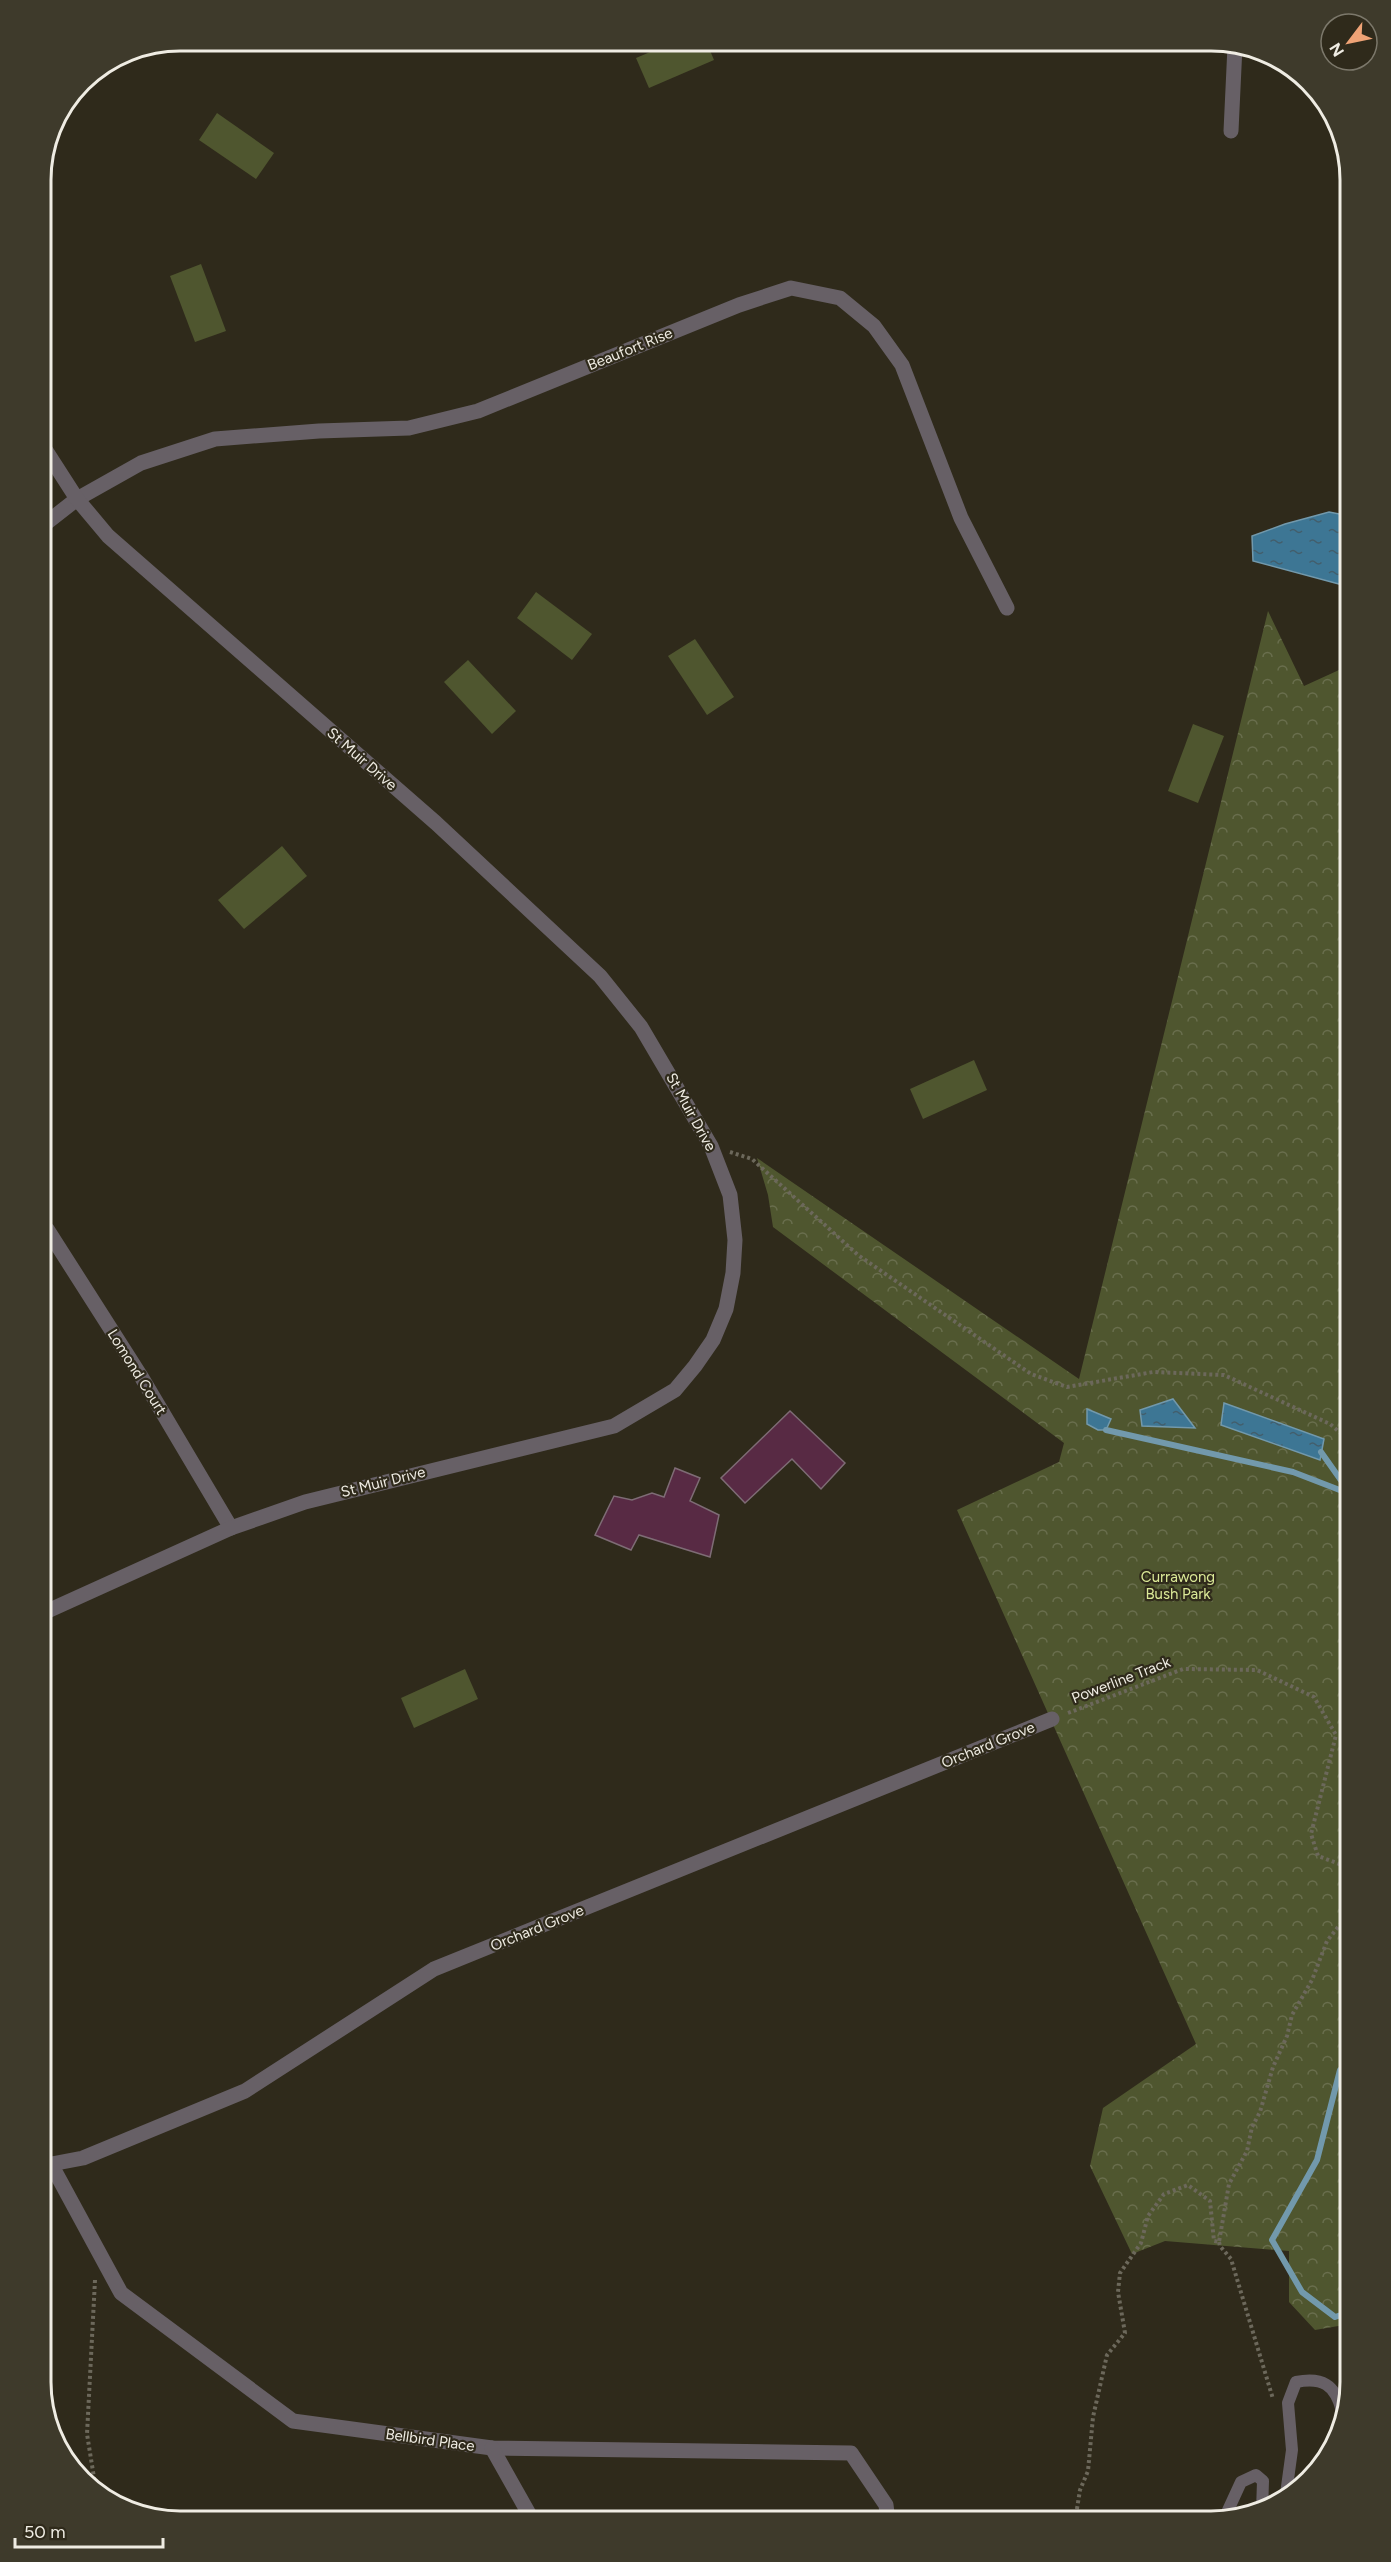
<svg xmlns="http://www.w3.org/2000/svg" width="1391" height="2562" viewBox="0 0 1391 2562" font-family="Figtree,sans-serif">
	<style>
		.park { fill: url(#park-crowns) }
		.garden { fill: #4f562f }
		.water { fill: url(#water-ripples); stroke: #7299ac; stroke-width: 1.5 }
		.lines { fill: none; stroke-linecap: round; stroke-linejoin: round }
		.stream { stroke: #7299ac; stroke-width: 6 }
		.building { fill: #582a44; stroke: #7e6c75; stroke-width: 1.5 }
		.path { stroke: #6c685b; stroke-width: 4; stroke-dasharray: 3 3; stroke-linecap: butt }
		.lane { stroke: #676066; stroke-width: 12 }
		.street { stroke: #676066; stroke-width: 15 }
		.labels { text-anchor: middle; dominant-baseline: central; stroke-width: 4.5; stroke-linejoin: round; paint-order: stroke }
		.street-label { font-size: 15px; fill: #efece3; stroke: #2f2a1b }
		.park-label { font-size: 15px; fill: #dbe997; stroke: #2f2a1b }
		.rim { fill: none; stroke: #efece3; stroke-width: 3 }
	</style>
	<defs>
		<pattern id="park-crowns" width="20" height="18" patternUnits="userSpaceOnUse" patternTransform="scale(1.5)"><rect width="20" height="18" fill="#4f562f"/><path d="M2 6a3 3 0 1 1 6 0M12 15a3 3 0 1 1 6 0" fill="none" stroke="#696e4d"/></pattern>
		<pattern id="water-ripples" width="26" height="14" patternUnits="userSpaceOnUse" patternTransform="scale(1.5)"><rect width="26" height="14" fill="#3d7694"/><path d="M2 4q2-2 4 0t4 0M15 11q2-2 4 0t4 0" fill="none" stroke="#425e6c"/></pattern>
	</defs>
	<rect width="100%" height="100%" fill="#2f2a1b"/>
	<path class="park" d="M1268,611L1304,686L1350,665V2324L1315,2330L1289,2302V2251L1165,2241L1132,2254L1090,2166L1103,2108L1196,2044L957,1510L1059,1462L1064,1443L773,1227L768,1195L757,1158L1079,1379Z"/>
	<g class="garden">
		<path d="M676,41H706L714,60L649,88L636,58Z"/>
		<path d="M217,113L274,153L256,179L199,140Z"/>
		<path d="M201,264L226,331L195,342L170,276Z"/>
		<path d="M536,592L592,634L572,660L517,618Z"/>
		<path d="M695,639L734,697L707,715L668,656Z"/>
		<path d="M468,660L516,711L492,734L444,682Z"/>
		<path d="M1193,724L1224,736L1198,803L1168,791Z"/>
		<path d="M282,846L307,876L244,929L218,900Z"/>
		<path d="M974,1060L987,1090L923,1119L910,1089Z"/>
		<path d="M465,1669L478,1699L414,1728L401,1698Z"/>
	</g>
	<g class="water">
		<path d="M1329,512L1350,516V587L1253,561L1252,536L1285,524Z"/>
		<path d="M1173,1399L1195,1428L1142,1426L1140,1410Z"/>
		<path d="M1224,1403L1324,1439L1320,1460L1221,1425Z"/>
		<path d="M1087,1409L1111,1419L1106,1430H1098L1087,1424Z"/>
	</g>
	<g class="lines">
		<g class="stream">
			<path d="M1106,1430L1293,1472L1350,1494"/>
			<path d="M1321,1452L1350,1493"/>
			<path d="M1350,2312L1335,2317L1302,2292L1272,2240L1317,2160L1340,2070H1350"/>
		</g>
	</g>
	<g class="building">
		<path d="M790,1411L845,1463L821,1489L792,1459L745,1503L721,1478Z"/>
		<path d="M675,1468L700,1478L690,1501L719,1515L710,1557L639,1535L631,1550L595,1535L614,1496L632,1500L652,1493L664,1497Z"/>
	</g>
	<g class="lines">
		<g class="path">
			<path d="M730,1152L752,1159L858,1255L1031,1374L1067,1387L1153,1372L1224,1375L1330,1424L1350,1441"/>
			<path d="M1068,1713L1183,1669L1257,1670L1314,1697L1336,1735L1311,1834L1318,1856L1350,1868"/>
			<path d="M41,2130L47,2149"/>
			<path d="M1219,2242L1220,2246L1231,2259L1273,2399"/>
			<path d="M95,2280L87,2434L96,2490"/>
			<path d="M1075,2521L1080,2490L1088,2471L1093,2417L1107,2355L1125,2333L1118,2292L1120,2273L1141,2243L1148,2216L1164,2194L1188,2185L1210,2201L1214,2241L1219,2242L1229,2184L1247,2151L1252,2127L1260,2112L1273,2067L1287,2036L1292,2015L1312,1980L1327,1941L1350,1912"/>
		</g>
		<g class="lane">
			<path d="M41,1218L47,1229"/>
			<path d="M1286,2494L1292,2450L1288,2403L1296,2382C1322,2377 1335,2384 1342,2411"/>
			<path d="M1224,2519L1241,2482L1256,2475L1263,2481L1262,2511"/>
		</g>
		<g class="street">
			<path d="M1231,131L1235,46"/>
			<path d="M41,527L77,499L141,463L215,439L319,431L409,428L478,411L739,305L791,288L840,298L874,326L902,365L961,518L1007,608"/>
			<path d="M47,1229L142,1378L231,1528"/>
			<path d="M41,1614L231,1528L305,1502L614,1426L675,1390L695,1366L713,1340L726,1309L733,1273L735,1240L730,1195L711,1146L641,1027L600,976L436,823L108,536L77,499L41,443"/>
			<path d="M51,2164L121,2293L293,2421L492,2448L851,2453L886,2505L888,2521"/>
			<path d="M41,2166L83,2158L245,2091L434,1969L1052,1719"/>
			<path d="M492,2448L533,2521"/>
		</g>
	</g>
	<g class="labels">
		<g class="street-label">
			<text transform="translate(630 349) rotate(-22)">Beaufort Rise</text>
			<text transform="translate(362 759) rotate(41)">St Muir Drive</text>
			<text transform="translate(691 1112) rotate(61)">St Muir Drive</text>
			<text transform="translate(137 1372) rotate(58)">Lomond Court</text>
			<text transform="translate(383 1482) rotate(-14)">St Muir Drive</text>
			<text transform="translate(1121 1680) rotate(-21)">Powerline Track</text>
			<text transform="translate(988 1745) rotate(-22)">Orchard Grove</text>
			<text transform="translate(537 1928) rotate(-22)">Orchard Grove</text>
			<text transform="translate(430 2440) rotate(8)">Bellbird Place</text>
		</g>
		<g class="park-label">
			<text x="1178" y="1577">Currawong<tspan x="1178" dy="17">Bush Park</tspan></text>
		</g>
	</g>
	<path d="M0 0H1391V2562H0ZM180 51H1211A129 129 0 0 1 1340 180V2382A129 129 0 0 1 1211 2511H180A129 129 0 0 1 51 2382V180A129 129 0 0 1 180 51Z" fill="#3e3a2b" fill-rule="evenodd"/>
	<path class="rim" d="M180 51H1211A129 129 0 0 1 1340 180V2382A129 129 0 0 1 1211 2511H180A129 129 0 0 1 51 2382V180A129 129 0 0 1 180 51Z"/>
	<g transform="translate(1349 42) rotate(238)"><circle r="28" fill="#2f2a1b" stroke="#7c786b" stroke-width="1.5"/>
	<path d="M0-4.5L10 22L0 15L-10 22Z" fill="#efa376"/>
	<text y="-9" font-size="16" font-weight="bold" text-anchor="middle" fill="#efece3">N</text>
	</g>
	<path d="M15 2538v9h148v-9" fill="none" stroke="#efece3" stroke-width="3"/>
	<text x="24" y="2538" font-size="18" fill="#efece3" stroke="#2f2a1b" stroke-width="4.5" paint-order="stroke">50 m</text>
</svg>
